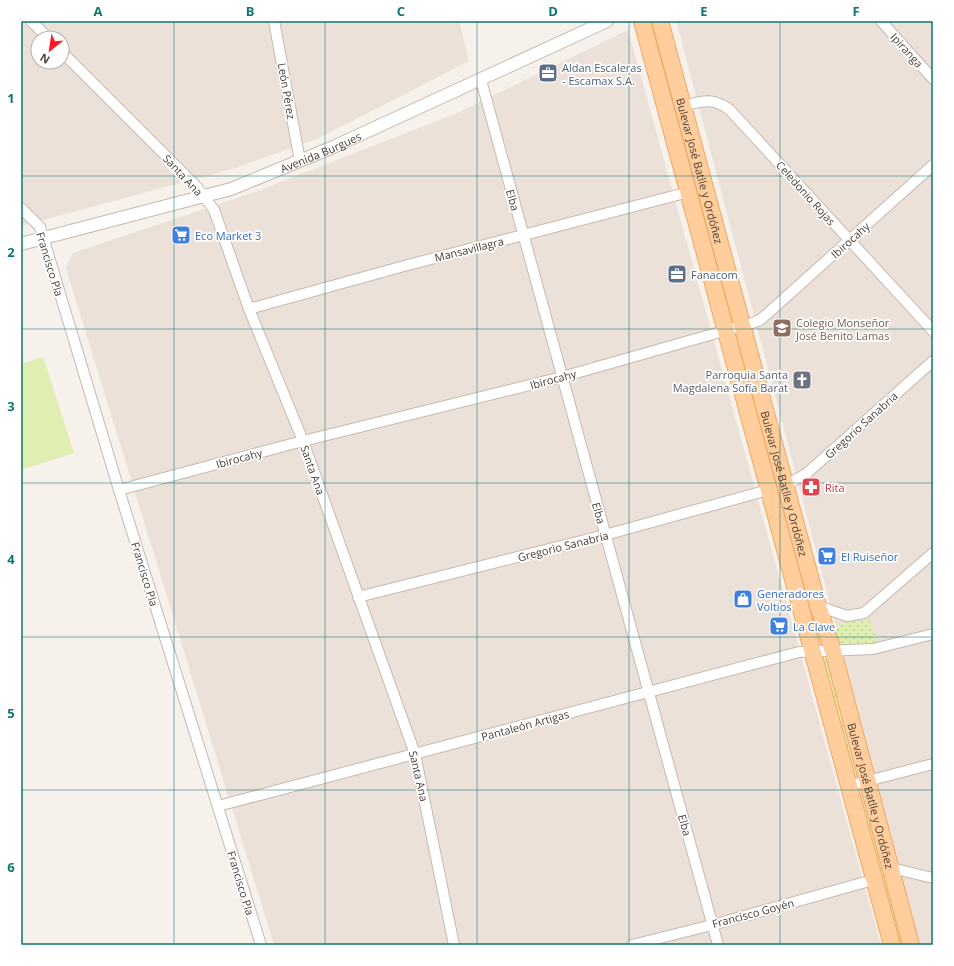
<svg xmlns="http://www.w3.org/2000/svg" width="954" height="966" viewBox="0 0 954 966" font-family="'Open Sans',sans-serif">
	<style>
		.residential { fill: #ebe1d9; fill-rule: evenodd }
		.grass { fill: url(#grass-tufts) }
		.park { fill: url(#park-dots) }
		.pitch { fill: #dfeeb1 }
		.lines { fill: none; stroke-linecap: round; stroke-linejoin: round }
		.minor-casing { stroke: #c6b9af; stroke-width: 12 }
		.tertiary-casing { stroke: #c6b9af; stroke-width: 14 }
		.primary-casing { stroke: #efa661; stroke-width: 18 }
		.minor { stroke: #fff; stroke-width: 10 }
		.tertiary { stroke: #fff; stroke-width: 12 }
		.primary { stroke: #ffce9c; stroke-width: 16 }
		.grid { fill: none; stroke: #0f766e; stroke-width: 1; stroke-opacity: 0.55 }
		.labels { text-anchor: middle; dominant-baseline: central; stroke-width: 3.5; stroke-linejoin: round; paint-order: stroke }
		.street-label { font-size: 11px; fill: #4c4038; stroke: #fff }
		.service-label { font-size: 11px; fill: #4e5e75; stroke: #fff; text-anchor: start }
		.shop-label { font-size: 11px; fill: #366cbe; stroke: #fff; text-anchor: start }
		.education-label { font-size: 11px; fill: #785e54; stroke: #fff; text-anchor: start }
		.worship-label { font-size: 11px; fill: #5b616d; stroke: #fff; text-anchor: end }
		.health-label { font-size: 11px; fill: #be3a42; stroke: #fff; text-anchor: start }
		.neatline { fill: none; stroke: #0f766e; stroke-width: 1.5 }
		.grid-label { font-size: 13px; text-anchor: middle; font-weight: bold; fill: #0f766e }
	</style>
	<defs>
		<pattern id="grass-tufts" width="24" height="20" patternUnits="userSpaceOnUse"><rect width="24" height="20" fill="#dfeeb1"/><path d="M3 7l-1-3M5 7V3M7 7l1-3M15 17l-1-3M17 17v-4M19 17l1-3" fill="none" stroke="#c1cd99"/></pattern>
		<pattern id="park-dots" width="8" height="8" patternUnits="userSpaceOnUse"><rect width="8" height="8" fill="#dfeeb1"/><path d="M2 2h.1M6 6h.1" fill="none" stroke="#c1cd99" stroke-width="1.8" stroke-linecap="round"/></pattern>
	</defs>
	<rect width="100%" height="100%" fill="#f7f1eb"/>
	<g class="residential">
		<path d="M21,21H459L469,61L319,138L236,168L21,226ZM38,38H62V62H38Z"/>
		<path d="M678,21H933V945H920L677,24Z"/>
		<path d="M628,30L881,945H274L66,268L73,253L255,192L457,113Z"/>
	</g>
	<g class="grass">
		<path d="M674,94L732,318L670,95Z"/>
		<path d="M738,341L824,643L819,644Z"/>
		<path d="M828,658L859,776L855,777L824,659Z"/>
		<path d="M863,792L905,945H901L859,793Z"/>
	</g>
	<path class="park" d="M869,619L879,644L845,646L839,643C827,616 855,624 869,619Z"/>
	<path class="pitch" d="M43,357L74,453L21,470V364Z"/>
	<g class="lines">
		<defs>
			<g id="minor">
				<path d="M31,21L48,38"/>
				<path d="M274,21L300,161"/>
				<path d="M881,21L933,79"/>
				<path d="M62,52L196,186L214,210L249,309L303,441L415,754L454,945"/>
				<path d="M481,80L718,945"/>
				<path d="M683,106C702,101 713,97 730,110L933,331"/>
				<path d="M21,208L40,227L119,490L261,945"/>
				<path d="M249,309L404,266L689,192"/>
				<path d="M786,485L806,474L933,361"/>
				<path d="M119,490L303,441L562,377L752,323L760,320L767,314L933,165"/>
				<path d="M358,597L605,535L768,490"/>
				<path d="M818,606L847,616L864,613L933,553"/>
				<path d="M848,786L933,764"/>
				<path d="M218,806L799,652L873,649L933,634"/>
				<path d="M891,868L933,878"/>
				<path d="M632,945L712,925L873,880"/>
			</g>
			<g id="tertiary">
				<path id="s1" d="M21,244L231,189L331,148L607,21"/>
			</g>
			<g id="primary">
				<path d="M642,21L892,945"/>
				<path id="s2" d="M660,21L818,606L833,651L911,945"/>
			</g>
		</defs>
		<use href="#minor" class="minor-casing"/>
		<use href="#tertiary" class="tertiary-casing"/>
		<use href="#primary" class="primary-casing"/>
		<use href="#minor" class="minor"/>
		<use href="#tertiary" class="tertiary"/>
		<use href="#primary" class="primary"/>
	</g>
	<path class="grid" d="M174,21V945M325,21V945M477,21V945M629,21V945M780,21V945M21,176H933M21,329H933M21,483H933M21,637H933M21,790H933"/>
	<defs>
		<symbol id="office-square" viewBox="-11 -11 22 22"><rect x="-9" y="-9" width="18" height="18" rx="4" fill="#5c6f8a" stroke="#fff"/><path d="M-6-3h4V-5.5h4V-3h4V5H-6ZM-1-4.5V-3h2v-1.5ZM-6 0V1H6V0Z" fill="#fff"/></symbol>
		<symbol id="supermarket-square" viewBox="-11 -11 22 22"><rect x="-9" y="-9" width="18" height="18" rx="4" fill="#3f7fe0" stroke="#fff"/><path d="M-6-5.5h2.5l.6 2H6L4.5 2H-2.5L-4.4-4H-6ZM-1.5 3.2a1.3 1.3 0 1 0 .1 0ZM3 3.2a1.3 1.3 0 1 0 .1 0Z" fill="#fff"/></symbol>
		<symbol id="school-square" viewBox="-11 -11 22 22"><rect x="-9" y="-9" width="18" height="18" rx="4" fill="#8d6e63" stroke="#fff"/><path d="M0-5L7-2L0 1L-7-2ZM-4 1L0 2.5L4 1V4Q0 6-4 4Z" fill="#fff"/></symbol>
		<symbol id="church-square" viewBox="-11 -11 22 22"><rect x="-9" y="-9" width="18" height="18" rx="4" fill="#6b7280" stroke="#fff"/><path d="M-1.2-6h2.4v3.5h3.3v2.4h-3.3V6h-2.4V-.1h-3.3v-2.4h3.3Z" fill="#fff"/></symbol>
		<symbol id="pharmacy-square" viewBox="-11 -11 22 22"><rect x="-9" y="-9" width="18" height="18" rx="4" fill="#e0444e" stroke="#fff"/><path d="M-2-6h4v4h4v4h-4v4h-4v-4h-4v-4h4Z" fill="#fff"/></symbol>
		<symbol id="shop-square" viewBox="-11 -11 22 22"><rect x="-9" y="-9" width="18" height="18" rx="4" fill="#3f7fe0" stroke="#fff"/><path d="M-5-2.5h2.3a2.7 3.5 0 0 1 5.4 0H5L5.5 6h-11ZM-1.5-2.5h3a1.5 2.3 0 0 0-3 0Z" fill="#fff"/></symbol>
	</defs>
	<g fill-rule="evenodd">
		<use href="#office-square" x="537" y="62" width="22" height="22"/>
		<use href="#supermarket-square" x="170" y="224" width="22" height="22"/>
		<use href="#office-square" x="666" y="263" width="22" height="22"/>
		<use href="#school-square" x="771" y="317" width="22" height="22"/>
		<use href="#church-square" x="791" y="369" width="22" height="22"/>
		<use href="#pharmacy-square" x="800" y="476" width="22" height="22"/>
		<use href="#supermarket-square" x="816" y="545" width="22" height="22"/>
		<use href="#shop-square" x="732" y="588" width="22" height="22"/>
		<use href="#supermarket-square" x="768" y="615" width="22" height="22"/>
	</g>
	<g class="labels">
		<g class="street-label">
			<text transform="translate(907 50) rotate(48)">Ipiranga</text>
			<text transform="translate(287 91) rotate(80)">León Pérez</text>
			<text stroke="none"><textPath href="#s1" startOffset="314">Avenida Burgues</textPath></text>
			<text stroke="none"><textPath href="#s2" startOffset="155">Bulevar José Batlle y Ordóñez</textPath></text>
			<text transform="translate(183 175) rotate(47)">Santa Ana</text>
			<text transform="translate(806 193) rotate(48)">Celedonio Rojas</text>
			<text transform="translate(513 200) rotate(75)">Elba</text>
			<text transform="translate(850 240) rotate(-42)">Ibirocahy</text>
			<text transform="translate(469 249) rotate(-14)">Mansavillagra</text>
			<text transform="translate(50 264) rotate(73)">Francisco Pla</text>
			<text transform="translate(553 379) rotate(-15)">Ibirocahy</text>
			<text transform="translate(861 425) rotate(-42)">Gregorio Sanabria</text>
			<text transform="translate(239 458) rotate(-15)">Ibirocahy</text>
			<text transform="translate(313 470) rotate(71)">Santa Ana</text>
			<text stroke="none"><textPath href="#s2" startOffset="479">Bulevar José Batlle y Ordóñez</textPath></text>
			<text transform="translate(599 513) rotate(75)">Elba</text>
			<text transform="translate(563 546) rotate(-14)">Gregorio Sanabria</text>
			<text transform="translate(145 574) rotate(73)">Francisco Pla</text>
			<text transform="translate(525 725) rotate(-15)">Pantaleón Artigas</text>
			<text transform="translate(419 776) rotate(77)">Santa Ana</text>
			<text stroke="none"><textPath href="#s2" startOffset="803">Bulevar José Batlle y Ordóñez</textPath></text>
			<text transform="translate(685 825) rotate(75)">Elba</text>
			<text transform="translate(241 883) rotate(73)">Francisco Pla</text>
			<text transform="translate(753 913) rotate(-15)">Francisco Goyén</text>
		</g>
		<g class="service-label">
			<text x="562" y="67">Aldan Escaleras<tspan x="562" dy="13">- Escamax S.A.</tspan></text>
			<text x="691" y="274">Fanacom</text>
		</g>
		<g class="shop-label">
			<text x="195" y="235">Eco Market 3</text>
			<text x="841" y="556">El Ruiseñor</text>
			<text x="757" y="593">Generadores<tspan x="757" dy="13">Voltios</tspan></text>
			<text x="793" y="626">La Clave</text>
		</g>
		<g class="education-label">
			<text x="796" y="322">Colegio Monseñor<tspan x="796" dy="13">José Benito Lamas</tspan></text>
		</g>
		<g class="worship-label">
			<text x="788" y="374">Parroquia Santa<tspan x="788" dy="13">Magdalena Sofía Barat</tspan></text>
		</g>
		<g class="health-label">
			<text x="825" y="487">Rita</text>
		</g>
	</g>
	<rect width="954" height="966" fill="none" stroke="#ffffff" stroke-width="44"/>
	<g transform="translate(50 50) rotate(210)"><circle r="19" fill="#ffffff" stroke="#b7b3af"/>
	<path d="M0-3L7 15L0 10L-7 15Z" fill="#ff1a28"/>
	<text y="-6" font-size="11" font-weight="bold" text-anchor="middle" fill="#4c4038">N</text>
	</g>
	<rect x="22" y="22" width="910" height="922" class="neatline"/>
	<g class="grid-label">
		<text x="98" y="16">A</text>
		<text x="250" y="16">B</text>
		<text x="401" y="16">C</text>
		<text x="553" y="16">D</text>
		<text x="704" y="16">E</text>
		<text x="856" y="16">F</text>
		<text x="11" y="103">1</text>
		<text x="11" y="257">2</text>
		<text x="11" y="411">3</text>
		<text x="11" y="564">4</text>
		<text x="11" y="718">5</text>
		<text x="11" y="872">6</text>
	</g>
</svg>
